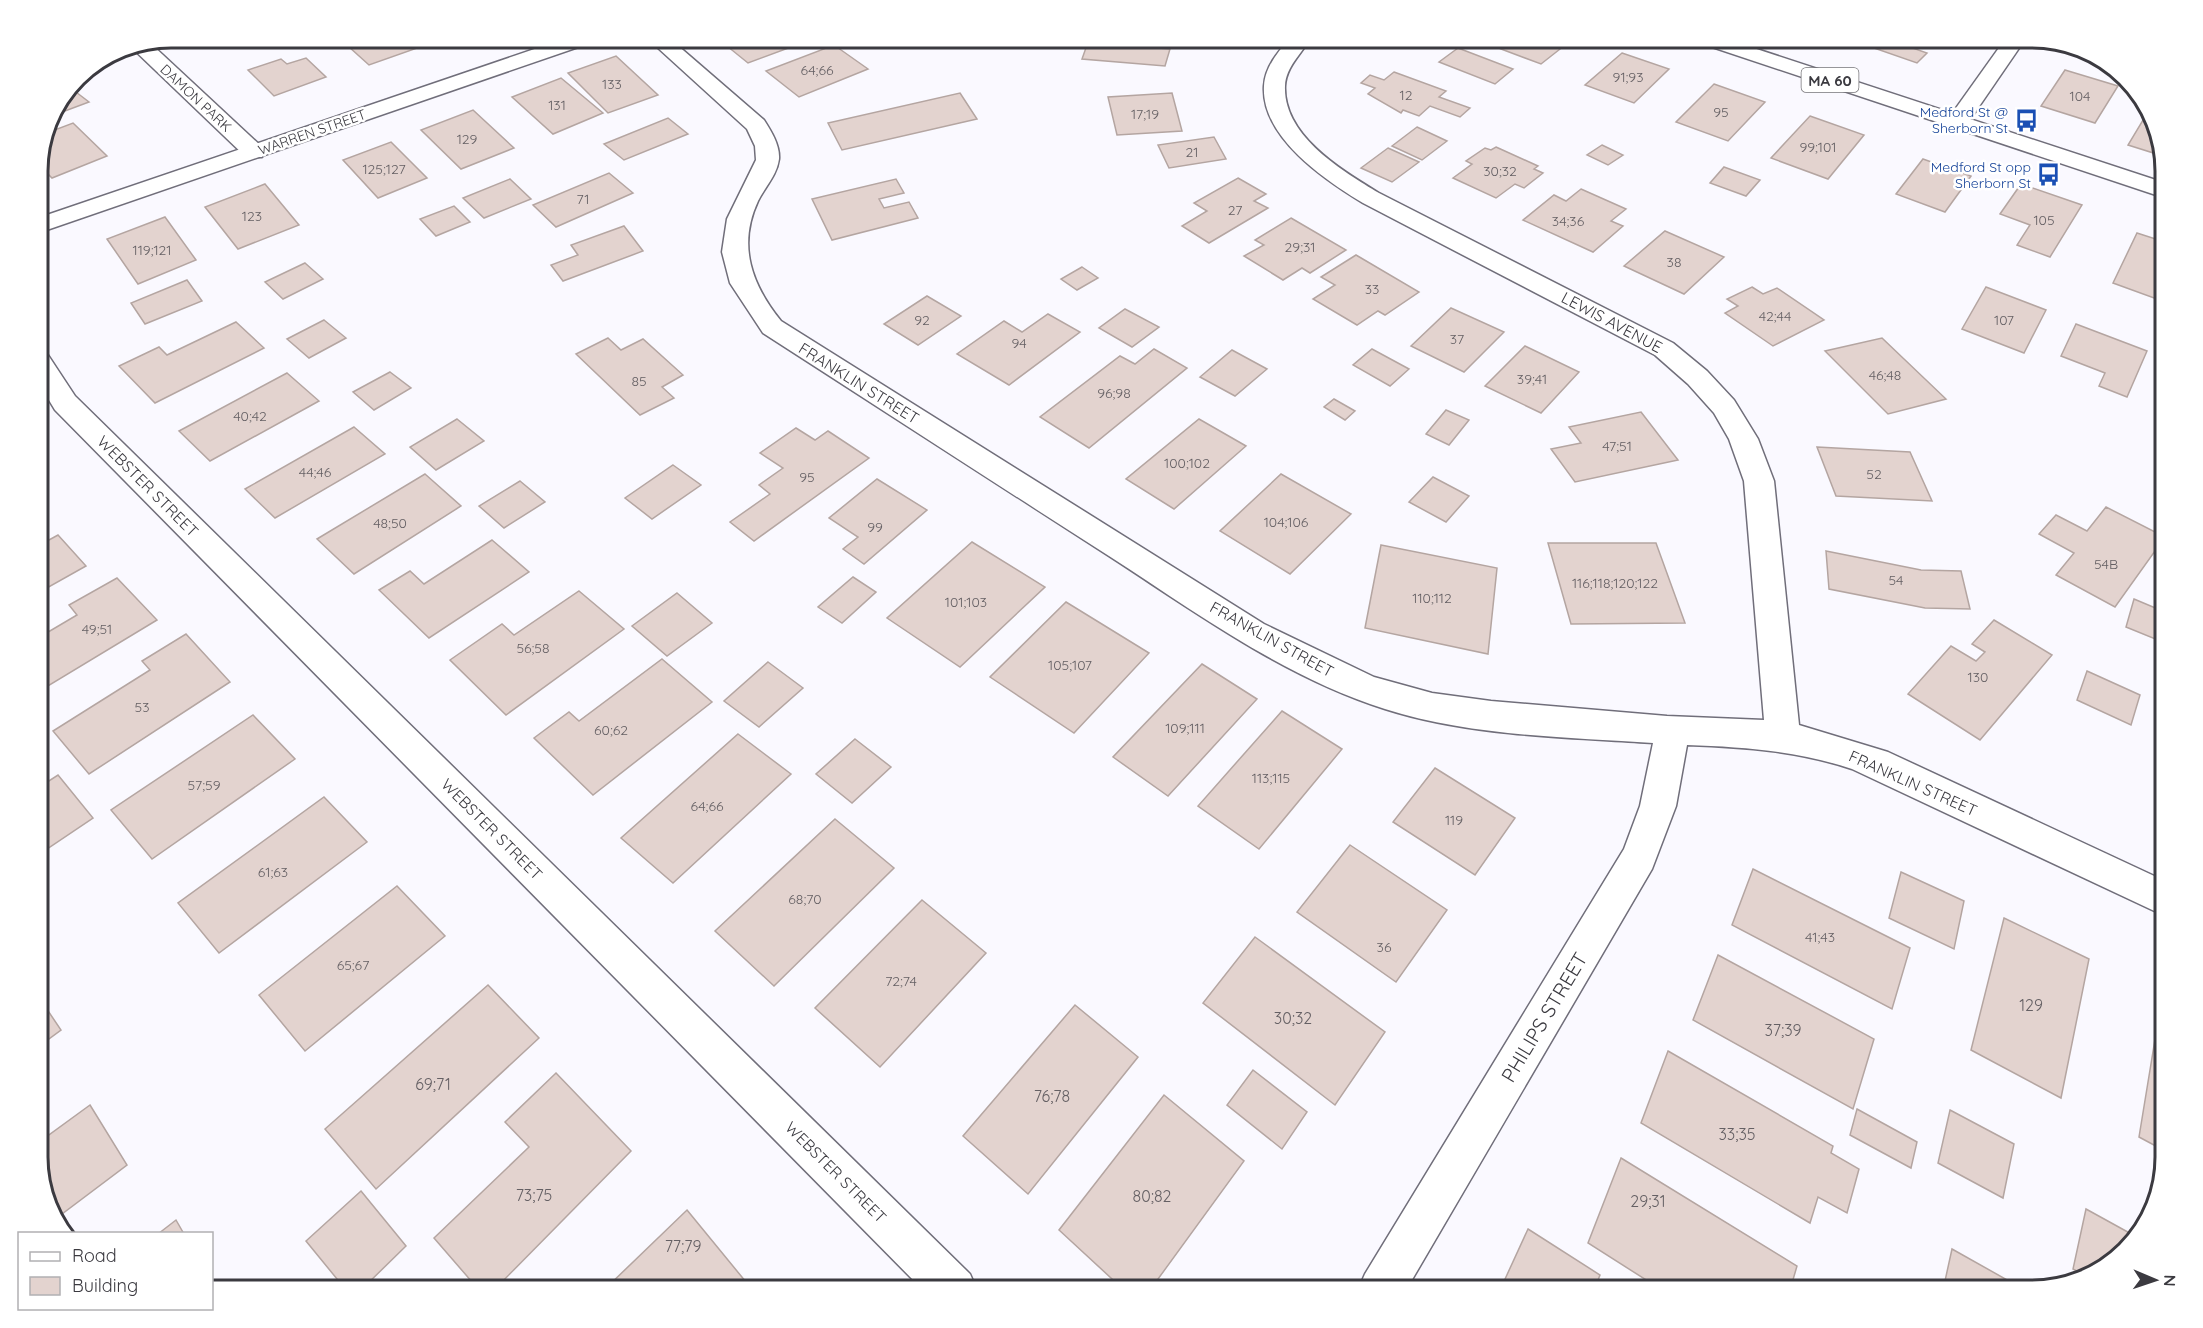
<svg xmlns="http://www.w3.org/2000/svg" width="2203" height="1328" viewBox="0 0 2203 1328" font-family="Quicksand,sans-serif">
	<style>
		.building { fill: #e3d3cf; stroke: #b4a5a1; stroke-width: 1.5 }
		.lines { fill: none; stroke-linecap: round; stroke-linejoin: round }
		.minor-casing { stroke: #706e7a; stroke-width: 3 }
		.tertiary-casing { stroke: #706e7a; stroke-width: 3 }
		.secondary-casing { stroke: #706e7a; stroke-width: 3 }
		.primary-casing { stroke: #706e7a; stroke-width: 3 }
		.minor { fill: #fff; fill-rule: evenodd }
		.tertiary { fill: #fff; fill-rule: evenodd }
		.secondary { fill: #fff; fill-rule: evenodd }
		.primary { fill: #fff; fill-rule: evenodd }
		.labels { text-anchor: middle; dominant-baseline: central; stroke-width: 5; stroke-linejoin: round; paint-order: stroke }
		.number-label { font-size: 14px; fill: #656064 }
		.far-street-label { font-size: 14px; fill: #3b3a40; stroke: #fff }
		.far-transit-label { font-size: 14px; fill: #164399; stroke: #fff; text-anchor: end }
		.shield { fill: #fff; stroke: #767579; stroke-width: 1.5 }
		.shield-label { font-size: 15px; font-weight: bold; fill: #3b3a40 }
		.street-label { font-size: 16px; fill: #3b3a40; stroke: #fff }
		.near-number-label { font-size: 16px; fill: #656064 }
		.near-street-label { font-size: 20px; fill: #3b3a40; stroke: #fff }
		.rim { fill: none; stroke: #3b3a40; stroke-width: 3 }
	</style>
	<rect width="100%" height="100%" fill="#faf9ff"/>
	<g class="building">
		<path d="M372,38H410L420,47L369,65L348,46Z"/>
		<path d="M701,38H778L791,47L748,63L717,38L707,42Z"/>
		<path d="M1371,38H1402L1392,45Z"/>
		<path d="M1507,38H1574L1541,64L1501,49L1513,40Z"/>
		<path d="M1854,38H1912L1904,45L1927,53L1917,63L1851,40Z"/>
		<path d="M1088,42L1170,49L1165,66L1082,59Z"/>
		<path d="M834,45L868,69L799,97L766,71Z"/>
		<path d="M1458,48L1513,69L1495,84L1439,62Z"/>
		<path d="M1622,53L1669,69L1634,103L1585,85Z"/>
		<path d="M616,56L658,95L608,113L568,73Z"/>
		<path d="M306,58L326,77L274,96L248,70L281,59L287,64Z"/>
		<path d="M2065,70L2118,86L2095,123L2041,106Z"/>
		<path d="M1394,72L1446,91L1439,97L1470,108L1460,117L1430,106L1419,116L1403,110L1401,113L1368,94L1375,88L1361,83L1370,75L1384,80Z"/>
		<path d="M561,78L603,113L553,134L512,97Z"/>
		<path d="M1714,84L1765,102L1728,141L1676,122Z"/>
		<path d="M72,89L89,102L49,117L67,91Z"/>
		<path d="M960,93L977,119L842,150L828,123Z"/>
		<path d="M1172,93L1182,131L1117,135L1108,97Z"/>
		<path d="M473,110L514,148L461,169L421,130Z"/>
		<path d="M2149,110L2163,156L2128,145Z"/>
		<path d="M1810,116L1864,135L1828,179L1771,158Z"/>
		<path d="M668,118L688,134L624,160L604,144Z"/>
		<path d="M73,123L107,156L52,178L38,164L44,134Z"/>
		<path d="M1417,127L1447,141L1422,160L1392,146Z"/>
		<path d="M1214,137L1226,159L1169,168L1158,145Z"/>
		<path d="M391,142L427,178L378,198L343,160Z"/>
		<path d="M1602,145L1623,155L1608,165L1587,155Z"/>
		<path d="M1496,147L1538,166L1534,169L1543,173L1524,188L1515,184L1496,198L1453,178L1472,164L1466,161L1485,148L1491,150Z"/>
		<path d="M1388,148L1419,162L1392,182L1361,168Z"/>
		<path d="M1923,159L1971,176L1945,212L1896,194Z"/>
		<path d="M1724,167L1760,180L1746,196L1710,183Z"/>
		<path d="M609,173L633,193L556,227L533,205Z"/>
		<path d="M1238,178L1266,194L1254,201L1268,208L1209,243L1182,226L1207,211L1194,203Z"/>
		<path d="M510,179L531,199L484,218L463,198Z"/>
		<path d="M896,179L904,193L879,199L884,208L909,202L918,218L832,240L812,199Z"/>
		<path d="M265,184L299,225L238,249L205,207Z"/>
		<path d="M2021,184L2082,205L2050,257L2017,245L2030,225L2000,214Z"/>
		<path d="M1581,189L1626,209L1611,221L1623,226L1593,252L1523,220L1554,195L1566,201Z"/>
		<path d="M454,206L470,222L436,236L420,219Z"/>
		<path d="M165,217L196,260L138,284L107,239Z"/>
		<path d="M1291,218L1346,250L1310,273L1302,268L1283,280L1244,256L1264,245L1255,240Z"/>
		<path d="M624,226L643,251L563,281L551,265L578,255L571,245Z"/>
		<path d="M1665,231L1724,257L1684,294L1624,266Z"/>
		<path d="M2137,233L2165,242V302L2113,283Z"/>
		<path d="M1356,255L1419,292L1385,315L1378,311L1357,325L1313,299L1335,285L1321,277Z"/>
		<path d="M305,263L323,279L283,299L265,282Z"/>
		<path d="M1082,267L1098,278L1077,290L1061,279Z"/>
		<path d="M187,280L202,301L145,324L131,303Z"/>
		<path d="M1752,287L1763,294L1777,288L1824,320L1773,346L1725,313L1738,306L1727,299Z"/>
		<path d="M1986,287L2046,310L2024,353L1962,329Z"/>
		<path d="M927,296L961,316L918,345L884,324Z"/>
		<path d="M1451,308L1504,332L1464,372L1411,346Z"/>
		<path d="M1125,309L1159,327L1132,347L1099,328Z"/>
		<path d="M1048,314L1080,332L1009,385L957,354L1004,321L1022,332Z"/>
		<path d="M324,320L346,338L309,358L287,339Z"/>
		<path d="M236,322L264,348L155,403L119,366L159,347L167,355Z"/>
		<path d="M2076,324L2147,351L2127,397L2099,386L2105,373L2061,356Z"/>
		<path d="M608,338L621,350L643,339L683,375L662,387L674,398L640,415L576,354Z"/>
		<path d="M1882,338L1946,399L1888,414L1825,351Z"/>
		<path d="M1525,346L1579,372L1541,413L1485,386Z"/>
		<path d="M1154,349L1187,368L1089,448L1040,417L1120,356L1135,364Z"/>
		<path d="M1372,349L1409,369L1390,386L1353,365Z"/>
		<path d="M1232,350L1267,369L1235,396L1200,377Z"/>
		<path d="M390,372L411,388L374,410L353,392Z"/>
		<path d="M287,373L319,401L210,461L179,431Z"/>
		<path d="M1334,399L1355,411L1345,420L1324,407Z"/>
		<path d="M1446,410L1469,420L1449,445L1426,434Z"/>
		<path d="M1641,412L1678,460L1575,482L1551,449L1581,443L1569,427Z"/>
		<path d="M457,419L484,441L436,470L410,447Z"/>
		<path d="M1199,419L1246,446L1174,509L1126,479Z"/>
		<path d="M354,427L385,454L275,518L245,489Z"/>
		<path d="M796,428L815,440L828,431L869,458L754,541L730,522L770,494L759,485L783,468L760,453Z"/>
		<path d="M1817,447L1910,452L1932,501L1836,496Z"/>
		<path d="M673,465L701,485L652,519L625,498Z"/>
		<path d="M425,474L461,506L354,574L317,539Z"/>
		<path d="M1281,474L1351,514L1290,574L1220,531Z"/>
		<path d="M1433,477L1469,496L1446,522L1409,502Z"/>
		<path d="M877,479L927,510L864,564L843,549L858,537L829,518Z"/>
		<path d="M520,481L545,502L504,528L479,506Z"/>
		<path d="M2106,507L2165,537L2115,607L2056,575L2074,553L2039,534L2056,515L2087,531Z"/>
		<path d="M58,535L86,566L38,593V546Z"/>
		<path d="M492,540L529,572L429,638L379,590L410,571L424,584Z"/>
		<path d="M972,542L1045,587L960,667L887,618Z"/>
		<path d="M1548,543H1656L1685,623L1571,624Z"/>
		<path d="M1381,545L1497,568L1488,654L1365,628Z"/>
		<path d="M1826,551L1921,570L1961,571L1970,609L1925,608L1829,589Z"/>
		<path d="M853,577L876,592L842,623L818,607Z"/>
		<path d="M117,578L157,620L38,692V638L77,615L69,605Z"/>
		<path d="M579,591L624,629L506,715L450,660L502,624L514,635Z"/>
		<path d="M677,593L712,623L667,656L632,626Z"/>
		<path d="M2134,599L2165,612V643L2126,627Z"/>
		<path d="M1066,602L1149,653L1074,733L990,677Z"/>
		<path d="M1994,620L2052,655L1980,740L1908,694L1951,646L1976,661L1985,652L1972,644Z"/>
		<path d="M186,634L230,682L89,774L53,731L150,670L142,661Z"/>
		<path d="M662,659L712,702L593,795L534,738L569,712L579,721Z"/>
		<path d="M768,662L803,688L759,727L724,701Z"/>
		<path d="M1202,664L1257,699L1168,796L1113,757Z"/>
		<path d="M2087,671L2140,695L2131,725L2077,700Z"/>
		<path d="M1282,711L1342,749L1259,849L1198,806Z"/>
		<path d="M253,715L295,759L152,859L111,810Z"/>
		<path d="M738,734L791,774L673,883L621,838Z"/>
		<path d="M855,739L891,767L852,803L816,774Z"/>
		<path d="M1435,768L1515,818L1475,875L1393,822Z"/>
		<path d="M58,775L93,818L38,855V788Z"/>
		<path d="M324,797L367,842L219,953L178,903Z"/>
		<path d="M835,819L894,868L774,986L715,931Z"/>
		<path d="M1350,845L1447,910L1396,982L1297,912Z"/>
		<path d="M1753,869L1910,948L1892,1009L1732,925Z"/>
		<path d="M1901,872L1964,901L1954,949L1889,918Z"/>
		<path d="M397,886L445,936L305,1051L259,995Z"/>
		<path d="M922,900L986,953L880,1067L815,1008Z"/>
		<path d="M2004,918L2089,959L2061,1098L1971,1050Z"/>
		<path d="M1255,937L1385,1032L1335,1105L1203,1003Z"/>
		<path d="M1718,955L1874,1039L1853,1109L1693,1020Z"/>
		<path d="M488,985L539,1038L376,1189L325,1129Z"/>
		<path d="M38,996L61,1030L38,1047Z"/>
		<path d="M1075,1005L1138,1057L1028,1194L963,1136Z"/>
		<path d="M2159,1015L2165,1018V1151L2139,1137Z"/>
		<path d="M1668,1051L1833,1146L1831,1153L1859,1169L1847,1213L1818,1197L1810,1223L1641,1123Z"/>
		<path d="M1253,1070L1307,1112L1282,1149L1227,1105Z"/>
		<path d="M556,1073L631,1151L494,1290H479L434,1238L529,1147L505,1122Z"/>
		<path d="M1164,1095L1244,1161L1150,1290H1124L1059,1230Z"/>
		<path d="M90,1105L127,1165L54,1220L38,1165V1143Z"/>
		<path d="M1857,1109L1917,1142L1911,1168L1850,1135Z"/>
		<path d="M1950,1110L2014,1144L2003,1198L1938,1163Z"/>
		<path d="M1621,1158L1797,1266L1790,1290H1662L1588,1243Z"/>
		<path d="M361,1191L406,1246L361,1290H346L306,1241Z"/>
		<path d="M2086,1209L2135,1236L2098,1273L2086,1276L2073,1269Z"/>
		<path d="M687,1210L746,1282L738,1290H604Z"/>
		<path d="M176,1220L184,1234H158Z"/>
		<path d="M1528,1229L1600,1275L1594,1290H1500Z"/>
		<path d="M1952,1249L2025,1290H1943Z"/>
	</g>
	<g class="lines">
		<defs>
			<g id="minor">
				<path d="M647,38H669L764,120C771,131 780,145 779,159C777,175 765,187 758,201C737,246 752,285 781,321L1264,624L1374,677L1432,693L1491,701L1667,716L1764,720L1744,481L1729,439L1714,413L1688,384L1655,355L1363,203C1325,180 1261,137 1264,86C1265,67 1278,52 1290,38H1310C1302,54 1286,66 1285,86C1283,136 1343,171 1379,193L1673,343L1707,371L1734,400L1758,439L1774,481L1799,725L1888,752L2165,881V916L1852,769C1798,751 1745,747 1687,745L1676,806L1652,869L1406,1290H1358L1365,1274L1624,849L1640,806L1653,743C1565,737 1469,736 1385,709C1284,677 1197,613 1109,556C993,482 878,407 763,333L730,283L722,252L727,219L756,160L755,146L747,129Z"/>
				<path d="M2006,38H2026L1965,127H1949L1946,122Z"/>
				<path d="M149,42L262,147L265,152L262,157H246L130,46Z"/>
			</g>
			<path id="tertiary" d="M38,352L48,355L75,396L970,1274L977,1290H923L55,410L38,382Z"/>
			<path id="secondary" d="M567,38H596L593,42L38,233V218Z"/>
			<path id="primary" d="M1694,38H1723L2165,183V198L1697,42Z"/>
		</defs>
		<use href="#minor" class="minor-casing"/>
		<use href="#tertiary" class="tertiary-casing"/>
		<use href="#secondary" class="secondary-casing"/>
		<use href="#primary" class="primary-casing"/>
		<use href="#minor" class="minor"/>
		<use href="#tertiary" class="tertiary"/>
		<use href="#secondary" class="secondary"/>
		<use href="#primary" class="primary"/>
	</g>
	<defs>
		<symbol id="bus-bare" viewBox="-9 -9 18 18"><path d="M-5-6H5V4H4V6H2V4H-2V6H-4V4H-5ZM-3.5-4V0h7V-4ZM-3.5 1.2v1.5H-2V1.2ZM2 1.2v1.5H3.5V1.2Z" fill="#1a4fb4" stroke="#fff" stroke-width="2.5" paint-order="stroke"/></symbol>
	</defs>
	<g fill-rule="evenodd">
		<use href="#bus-bare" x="2010" y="104" width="33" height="33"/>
		<use href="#bus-bare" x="2032" y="158" width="33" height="33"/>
	</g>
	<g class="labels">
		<g class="number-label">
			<text x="817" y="70">64;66</text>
			<text x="1628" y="77">91;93</text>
			<text x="612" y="84">133</text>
			<text x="1406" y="95">12</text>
			<text x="2080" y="96">104</text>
			<text x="557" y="105">131</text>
			<text x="1721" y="112">95</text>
			<text x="1145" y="114">17;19</text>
			<text x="467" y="139">129</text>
			<text x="1818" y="147">99;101</text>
			<text x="1192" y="152">21</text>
			<text x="384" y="169">125;127</text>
			<text x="1500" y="171">30;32</text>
			<text x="583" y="199">71</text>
			<text x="1235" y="210">27</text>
			<text x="252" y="216">123</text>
			<text x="2044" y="220">105</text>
			<text x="1568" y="221">34;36</text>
			<text x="1300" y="247">29;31</text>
			<text x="152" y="250">119;121</text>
			<text x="1674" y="262">38</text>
			<text x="1372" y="289">33</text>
			<text x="1775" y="316">42;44</text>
			<text x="922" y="320">92</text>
			<text x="2004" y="320">107</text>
			<text x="1457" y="339">37</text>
			<text x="1019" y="343">94</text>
			<text x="1885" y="375">46;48</text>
			<text x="1532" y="379">39;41</text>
			<text x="639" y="381">85</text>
			<text x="1114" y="393">96;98</text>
			<text x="250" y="416">40;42</text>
			<text x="1617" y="446">47;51</text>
			<text x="1187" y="463">100;102</text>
			<text x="315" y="472">44;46</text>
			<text x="1874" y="474">52</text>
			<text x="807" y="477">95</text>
			<text x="1286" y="522">104;106</text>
			<text x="390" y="523">48;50</text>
			<text x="875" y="527">99</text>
			<text x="2106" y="564">54B</text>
			<text x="1896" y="580">54</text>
			<text x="1615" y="583">116;118;120;122</text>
			<text x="1432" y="598">110;112</text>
			<text x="966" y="602">101;103</text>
			<text x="97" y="629">49;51</text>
			<text x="533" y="648">56;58</text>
			<text x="1070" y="665">105;107</text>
			<text x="1978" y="677">130</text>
			<text x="142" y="707">53</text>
			<text x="1185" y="728">109;111</text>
			<text x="611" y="730">60;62</text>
			<text x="1271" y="778">113;115</text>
			<text x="204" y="785">57;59</text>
			<text x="707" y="806">64;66</text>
			<text x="1454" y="820">119</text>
			<text x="273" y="872">61;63</text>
			<text x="805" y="899">68;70</text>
			<text x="1820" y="937">41;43</text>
			<text x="1384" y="947">36</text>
			<text x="353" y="965">65;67</text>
			<text x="901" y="981">72;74</text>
		</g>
		<g class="far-street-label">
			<text transform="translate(196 98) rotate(43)">DAMON PARK</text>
			<text transform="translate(312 132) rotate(-19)">WARREN STREET</text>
		</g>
		<g class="far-transit-label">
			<text x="2008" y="112">Medford St @<tspan x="2008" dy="16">Sherborn St</tspan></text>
			<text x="2031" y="167">Medford St opp<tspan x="2031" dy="16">Sherborn St</tspan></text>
		</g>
		<rect class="shield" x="1801.5" y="68" width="57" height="24" rx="4.5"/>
		<g class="shield-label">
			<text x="1830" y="80">MA 60</text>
		</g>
		<g class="street-label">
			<text transform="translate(1612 322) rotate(28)">LEWIS AVENUE</text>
			<text transform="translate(859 383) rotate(32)">FRANKLIN STREET</text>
			<text transform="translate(148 486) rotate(45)">WEBSTER STREET</text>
			<text transform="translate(1272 639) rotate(29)">FRANKLIN STREET</text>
			<text transform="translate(1913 783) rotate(24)">FRANKLIN STREET</text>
			<text transform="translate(492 829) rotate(45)">WEBSTER STREET</text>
			<text transform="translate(836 1172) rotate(45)">WEBSTER STREET</text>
		</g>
		<g class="near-number-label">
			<text x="2031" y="1005">129</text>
			<text x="1293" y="1018">30;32</text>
			<text x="1783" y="1030">37;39</text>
			<text x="433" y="1084">69;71</text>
			<text x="1052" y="1096">76;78</text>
			<text x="1737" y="1134">33;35</text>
			<text x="534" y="1195">73;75</text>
			<text x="1152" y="1196">80;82</text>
			<text x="1648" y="1201">29;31</text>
			<text x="683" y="1246">77;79</text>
		</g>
		<g class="near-street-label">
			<text transform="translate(1544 1017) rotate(-59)">PHILIPS STREET</text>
		</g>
	</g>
	<path d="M0 0H2203V1328H0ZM171 48H2032A123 123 0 0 1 2155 171V1157A123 123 0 0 1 2032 1280H171A123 123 0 0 1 48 1157V171A123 123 0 0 1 171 48Z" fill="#fff" fill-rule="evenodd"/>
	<path class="rim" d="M171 48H2032A123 123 0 0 1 2155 171V1157A123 123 0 0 1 2032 1280H171A123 123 0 0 1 48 1157V171A123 123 0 0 1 171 48Z"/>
	<rect x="18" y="1232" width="195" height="78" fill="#ffffff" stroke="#b1b0b3" stroke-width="1.5"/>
	<rect x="30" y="1252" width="30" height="9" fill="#ffffff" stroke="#b1b0b3" stroke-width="1.5"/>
	<text x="72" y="1262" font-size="18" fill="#3b3a40">Road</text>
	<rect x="30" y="1277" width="30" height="18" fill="#e3d3cf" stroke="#b1b0b3" stroke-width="1.5"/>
	<text x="72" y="1292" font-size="18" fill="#3b3a40">Building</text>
	<g transform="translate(2155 1280) rotate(92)" stroke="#ffffff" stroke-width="4.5" paint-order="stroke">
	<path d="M0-4.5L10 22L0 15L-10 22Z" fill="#3b3a40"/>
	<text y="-9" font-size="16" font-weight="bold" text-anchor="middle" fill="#3b3a40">N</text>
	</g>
</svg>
